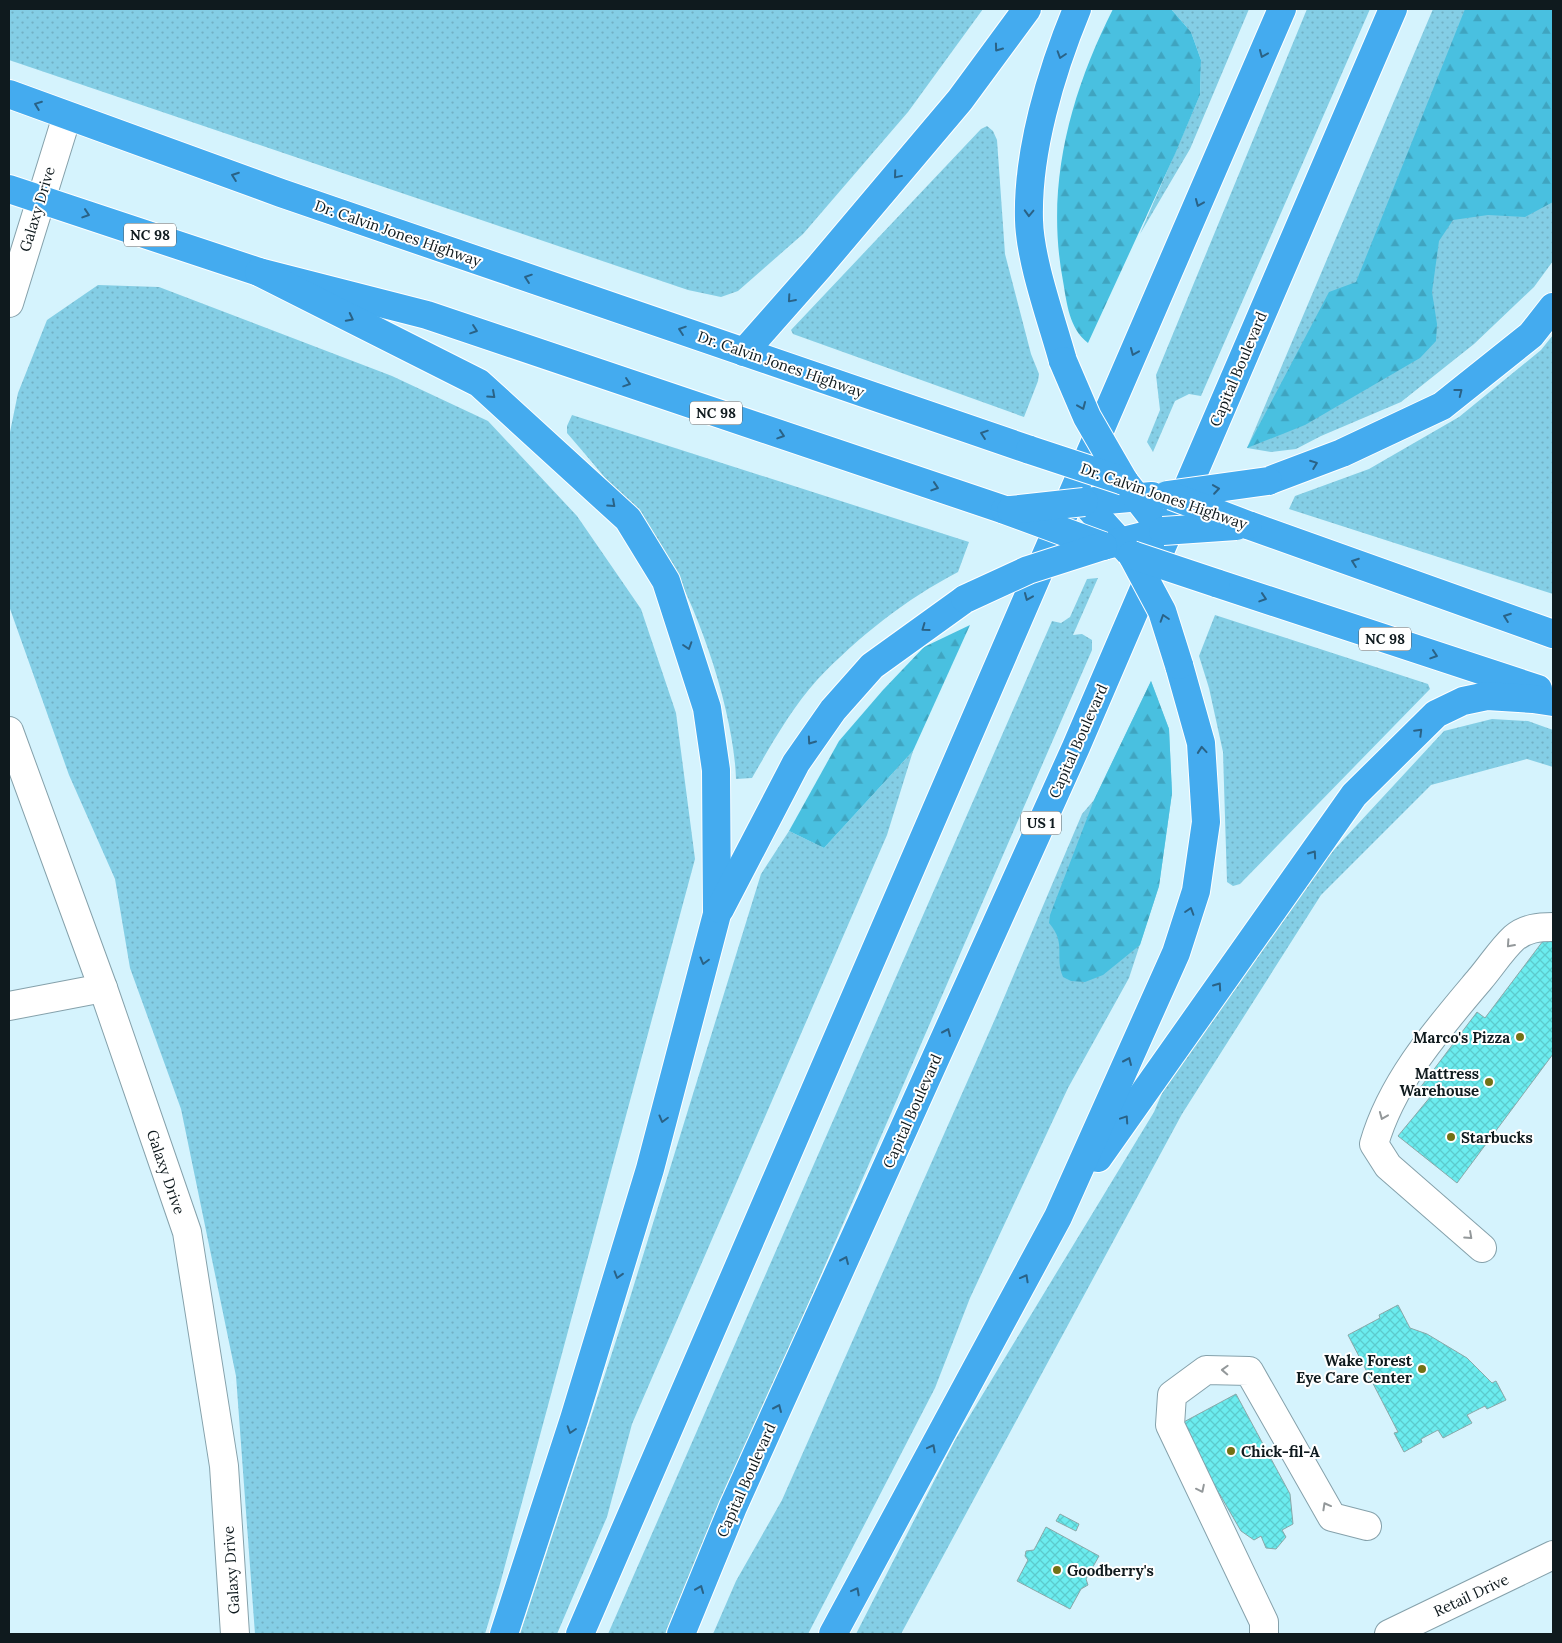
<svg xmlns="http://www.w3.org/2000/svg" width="1562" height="1643" viewBox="0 0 1562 1643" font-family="Lora,serif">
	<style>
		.grass { fill: url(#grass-dots) }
		.forest { fill: url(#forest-firs) }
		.building { fill: url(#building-cross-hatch); stroke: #89a8a9 }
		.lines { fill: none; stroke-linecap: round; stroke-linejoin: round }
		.minor-casing { stroke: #85a1ab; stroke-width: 30 }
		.highway-casing { stroke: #fff; stroke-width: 30 }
		.minor { stroke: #fff; stroke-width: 28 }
		.highway { stroke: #44abef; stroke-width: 28 }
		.highway-bridge-casing { stroke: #fff; stroke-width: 30; stroke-linecap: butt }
		.highway-bridge { stroke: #44abef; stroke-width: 28 }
		.oneway { stroke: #2a6286 }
		.oneway2 { stroke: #93989a }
		.poi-dot { fill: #727115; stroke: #fff; stroke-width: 2 }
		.labels { text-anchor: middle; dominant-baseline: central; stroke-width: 4; stroke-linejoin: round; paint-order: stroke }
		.shield { fill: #fff; stroke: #575f62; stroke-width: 1 }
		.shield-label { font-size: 14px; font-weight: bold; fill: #0f1a1e }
		.street-label { font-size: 15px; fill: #0f1a1e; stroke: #fff }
		.poi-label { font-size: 15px; font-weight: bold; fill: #0f1a1e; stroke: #fff; text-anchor: end }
	</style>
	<defs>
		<pattern id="grass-dots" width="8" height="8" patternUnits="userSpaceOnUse" patternTransform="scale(1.25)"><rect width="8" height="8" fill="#84cee5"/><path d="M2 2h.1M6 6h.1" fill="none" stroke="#71b0c4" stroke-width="1.8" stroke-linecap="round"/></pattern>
		<pattern id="forest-firs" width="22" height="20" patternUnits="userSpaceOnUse" patternTransform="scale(1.25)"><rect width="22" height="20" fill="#49c0e0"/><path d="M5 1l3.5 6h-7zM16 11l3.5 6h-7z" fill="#3fa4c0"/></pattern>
		<pattern id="building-cross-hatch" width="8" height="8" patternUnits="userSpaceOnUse" patternTransform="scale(1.25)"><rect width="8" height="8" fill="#6becef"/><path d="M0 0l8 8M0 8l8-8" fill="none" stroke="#5ccacc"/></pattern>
	</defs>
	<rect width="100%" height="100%" fill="#d5f3fd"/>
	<g class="grass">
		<path d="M9,9H983L908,112L803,234L738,291L721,297L688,290L9,60Z"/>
		<path d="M1171,9H1249L1190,149L1140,234L1200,95L1201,60L1191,32Z"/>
		<path d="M1307,9H1370L1201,396L1189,394L1175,401L1153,452L1147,442L1160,410L1156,375Z"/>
		<path d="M1433,9H1553V261L1534,287L1474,344L1401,402L1321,436L1296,449L1271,452L1247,448Z"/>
		<path d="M987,126L993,131L997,140L1005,254L1031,354L1039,374L1038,381L1024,417L793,334L791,330L981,129Z"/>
		<path d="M98,285L159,287L392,376L488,421L577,516L641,609L676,713L695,859L500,1584L485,1634H255L236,1376L181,1109L130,968L115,879L69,775L9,606V437L18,393L47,320Z"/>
		<path d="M1553,335V594L1289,509L1295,496L1369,469L1459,417L1541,350Z"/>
		<path d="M572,415L969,542L958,572C906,599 858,637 817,680C791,709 771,745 752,778L736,779C734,712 698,605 662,548C655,537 646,528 638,518C615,489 591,461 567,433V426Z"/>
		<path d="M1098,578L1073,635L1082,634L1092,640V650L665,1634H608L1052,621L1061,623L1070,617L1087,579Z"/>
		<path d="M1215,615L1428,684L1430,689L1240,884L1233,886L1227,882L1223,752L1209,688L1199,656Z"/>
		<path d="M1151,681L1169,729L1172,793L1159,886L1129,978L1068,1088L970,1298L935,1388L808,1634H713L736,1581L782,1500L995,1019L1082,814L1094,800Z"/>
		<path d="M1492,719L1528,721L1553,730V767L1527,759L1431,785L1321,895L1182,1114L901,1634H856L955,1440L1154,1112L1179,1053L1307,879L1444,731Z"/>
		<path d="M913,751L887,835L632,1424L607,1517L557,1634H520L629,1301L761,874L789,831L824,848Z"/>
	</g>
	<g class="forest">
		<path d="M1113,9H1171L1191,32L1201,60L1200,95L1175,154L1088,343C1069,328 1067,304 1063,281C1045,186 1070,94 1113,9Z"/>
		<path d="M1465,9H1553V202L1525,217L1488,215L1453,220L1439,241L1432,292L1437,324L1436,341L1420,358L1305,425L1247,448L1329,292L1356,282Z"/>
		<path d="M970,625L913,751L824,848L789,831L839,741L883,690L924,647Z"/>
		<path d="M1151,681L1169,729L1172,793L1159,886L1140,945L1103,975L1085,982L1071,981L1063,977C1054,955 1067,944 1049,923L1050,915L1094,800Z"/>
	</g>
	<g class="building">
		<path d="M1546,937L1553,942V1054L1457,1183L1398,1136L1431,1096L1420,1088L1477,1012L1485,1018Z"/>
		<path d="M1398,1305L1410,1328L1427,1334L1467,1358L1492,1383L1496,1381L1506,1400L1487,1409L1485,1406L1467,1415L1472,1423L1443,1438L1438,1430L1421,1439L1422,1442L1404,1452L1394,1433L1398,1432L1348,1335L1380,1318L1379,1315Z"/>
		<path d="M1236,1394L1290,1494L1293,1524L1282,1530L1286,1537L1276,1549L1266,1548L1261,1536L1254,1540L1241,1531L1219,1493L1214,1496L1180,1424Z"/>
		<path d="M1060,1514L1079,1524L1076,1531L1056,1521Z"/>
		<path d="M1046,1527L1099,1556L1086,1579L1088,1585L1081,1589L1070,1609L1017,1581L1028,1560L1025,1556L1026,1551L1034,1550Z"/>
	</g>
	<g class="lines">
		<defs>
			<g id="minor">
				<path d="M9,303L67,116"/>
				<path d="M9,731L103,988L187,1232L224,1466L235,1634"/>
				<path d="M9,1006L103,988"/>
				<path d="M1482,1248L1388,1166L1374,1144C1392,1081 1438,1029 1480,979C1491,966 1502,949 1514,938C1526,928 1539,927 1553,927"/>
				<path d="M1264,1634V1622L1170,1425L1172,1395L1206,1370L1249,1371L1332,1517L1367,1526"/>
				<path d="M1389,1634L1553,1555"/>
			</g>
			<g id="highway">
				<path d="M9,94L281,193L1030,450"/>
				<path d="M9,189L259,272L427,315L1005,510"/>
				<path d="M259,272L479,383L628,519L666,581L707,708L716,770L717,914L650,1169L574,1419L504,1634"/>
				<path d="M744,352L819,267L960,100L1027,9"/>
				<path d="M1063,361C1052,321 1030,261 1029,220C1027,152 1051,72 1077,9"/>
				<path d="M1268,481L1342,453L1442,406L1531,335L1553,307"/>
				<path d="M1084,502L1152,496"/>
				<path d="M1084,502L1130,553"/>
				<path d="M1248,525L1553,634"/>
				<path d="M1103,546L1163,531L1124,481"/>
				<path d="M1216,583L1538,689"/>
				<path d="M720,909L796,763L833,710L872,666L965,599"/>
				<path d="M1098,1158L1354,795L1436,714L1463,701L1487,696L1533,699L1553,702"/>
				<path d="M580,1634L1282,9"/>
				<path d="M681,1634L733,1507L1076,747L1393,9"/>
				<path d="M833,1634L1058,1217L1176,953L1196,891L1206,822L1201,743L1179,665"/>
			</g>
		</defs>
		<use href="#minor" class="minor-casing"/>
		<use href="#highway" class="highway-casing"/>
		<use href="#minor" class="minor"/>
		<use href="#highway" class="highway"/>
		<defs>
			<g id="highway-bridge">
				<path d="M1063,361L1087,417L1124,481"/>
				<path d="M1030,450L1124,481"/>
				<path d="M1167,495L1268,481"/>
				<path d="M1172,496L1248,525"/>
				<path d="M1005,510L1103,546"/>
				<path d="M1011,510L1084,502"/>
				<path d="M1163,531L1236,526"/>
				<path d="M1132,555L1162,611L1179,665"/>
				<path d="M1132,555L1216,583"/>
				<path d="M965,599L1028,570L1103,546"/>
			</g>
		</defs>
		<use href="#highway-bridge" class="highway-bridge-casing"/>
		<use href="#highway-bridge" class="highway-bridge"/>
	</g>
	<defs><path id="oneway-chevron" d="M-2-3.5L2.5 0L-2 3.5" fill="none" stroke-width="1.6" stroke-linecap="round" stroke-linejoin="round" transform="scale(1.25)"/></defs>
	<g class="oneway">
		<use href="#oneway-chevron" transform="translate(998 48) rotate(126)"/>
		<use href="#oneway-chevron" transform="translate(1263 54) rotate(113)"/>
		<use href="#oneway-chevron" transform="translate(1061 55) rotate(108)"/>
		<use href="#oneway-chevron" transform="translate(38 105) rotate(-159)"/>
		<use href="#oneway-chevron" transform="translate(897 175) rotate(130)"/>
		<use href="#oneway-chevron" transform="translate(235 176) rotate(-160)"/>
		<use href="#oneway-chevron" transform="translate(1199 203) rotate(113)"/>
		<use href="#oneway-chevron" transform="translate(1029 213) rotate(92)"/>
		<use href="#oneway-chevron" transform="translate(86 214) rotate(18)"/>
		<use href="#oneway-chevron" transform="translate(528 278) rotate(-161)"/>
		<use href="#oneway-chevron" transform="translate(791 299) rotate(131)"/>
		<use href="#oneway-chevron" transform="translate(350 318) rotate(27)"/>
		<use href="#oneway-chevron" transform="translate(474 330) rotate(19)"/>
		<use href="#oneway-chevron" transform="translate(682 330) rotate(-161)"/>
		<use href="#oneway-chevron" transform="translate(1134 352) rotate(113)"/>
		<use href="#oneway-chevron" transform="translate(627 383) rotate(19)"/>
		<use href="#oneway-chevron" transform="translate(1459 392) rotate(-38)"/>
		<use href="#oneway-chevron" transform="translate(492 395) rotate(42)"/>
		<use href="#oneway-chevron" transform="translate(1082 406) rotate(67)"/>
		<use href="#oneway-chevron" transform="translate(984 434) rotate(-161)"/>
		<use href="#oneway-chevron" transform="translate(781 435) rotate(18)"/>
		<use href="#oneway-chevron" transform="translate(1314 464) rotate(-21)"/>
		<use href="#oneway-chevron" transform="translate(935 487) rotate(18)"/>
		<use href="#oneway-chevron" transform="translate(1216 489) rotate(-8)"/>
		<use href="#oneway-chevron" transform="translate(612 504) rotate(42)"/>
		<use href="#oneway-chevron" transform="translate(1355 562) rotate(-160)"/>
		<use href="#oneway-chevron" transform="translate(1028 597) rotate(113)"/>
		<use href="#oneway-chevron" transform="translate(1263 598) rotate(18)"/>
		<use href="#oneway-chevron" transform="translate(1507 617) rotate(-160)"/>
		<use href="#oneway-chevron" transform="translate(1164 618) rotate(-108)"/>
		<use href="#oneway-chevron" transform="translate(925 628) rotate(144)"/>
		<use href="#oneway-chevron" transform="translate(688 646) rotate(72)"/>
		<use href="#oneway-chevron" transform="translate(1434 655) rotate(18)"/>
		<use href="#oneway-chevron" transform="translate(1419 732) rotate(-45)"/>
		<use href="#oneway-chevron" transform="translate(811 741) rotate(125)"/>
		<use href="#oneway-chevron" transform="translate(1202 750) rotate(-95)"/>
		<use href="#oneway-chevron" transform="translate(1313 854) rotate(-55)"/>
		<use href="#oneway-chevron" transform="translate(1190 911) rotate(-72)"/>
		<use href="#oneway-chevron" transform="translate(704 961) rotate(105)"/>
		<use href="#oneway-chevron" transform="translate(1218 986) rotate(-55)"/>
		<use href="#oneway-chevron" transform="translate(947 1032) rotate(-66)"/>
		<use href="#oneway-chevron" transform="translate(1128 1061) rotate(-66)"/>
		<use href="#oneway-chevron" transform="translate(663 1119) rotate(105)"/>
		<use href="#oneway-chevron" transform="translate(1125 1119) rotate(-56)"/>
		<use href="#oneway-chevron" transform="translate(845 1260) rotate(-66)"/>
		<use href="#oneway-chevron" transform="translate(618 1275) rotate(107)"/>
		<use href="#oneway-chevron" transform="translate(1025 1278) rotate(-61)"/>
		<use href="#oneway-chevron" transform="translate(778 1408) rotate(-66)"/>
		<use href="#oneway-chevron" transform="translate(571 1430) rotate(108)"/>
		<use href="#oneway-chevron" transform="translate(932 1448) rotate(-62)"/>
		<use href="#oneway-chevron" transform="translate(700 1589) rotate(-68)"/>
		<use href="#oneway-chevron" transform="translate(856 1591) rotate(-62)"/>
	</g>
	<g class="oneway2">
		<use href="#oneway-chevron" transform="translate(1510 944) rotate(132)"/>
		<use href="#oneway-chevron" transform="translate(1383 1116) rotate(112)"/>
		<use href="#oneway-chevron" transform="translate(1469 1236) rotate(42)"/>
		<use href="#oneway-chevron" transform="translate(1225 1370) rotate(-178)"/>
		<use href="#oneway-chevron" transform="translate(1201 1489) rotate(64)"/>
		<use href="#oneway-chevron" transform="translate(1326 1506) rotate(-119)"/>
	</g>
	<g class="poi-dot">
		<circle cx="1520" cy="1037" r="5"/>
		<circle cx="1489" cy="1082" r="5"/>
		<circle cx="1451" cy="1137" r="5"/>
		<circle cx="1422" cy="1369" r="5"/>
		<circle cx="1231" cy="1451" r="5"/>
		<circle cx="1057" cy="1570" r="5"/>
	</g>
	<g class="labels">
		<g class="shield">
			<rect x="124" y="223.5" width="52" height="23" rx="4"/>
			<rect x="690" y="401.5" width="52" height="23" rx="4"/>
			<rect x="1359" y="627.5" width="52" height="23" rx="4"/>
			<rect x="1021" y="811.5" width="40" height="23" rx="4"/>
		</g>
		<g class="shield-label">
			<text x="150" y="235">NC 98</text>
			<text x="716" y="413">NC 98</text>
			<text x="1385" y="639">NC 98</text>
			<text x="1041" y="823">US 1</text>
		</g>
		<g class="street-label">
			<text transform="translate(37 209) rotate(-73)">Galaxy Drive</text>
			<text transform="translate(398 233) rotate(19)">Dr. Calvin Jones Highway</text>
			<text transform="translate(781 364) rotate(19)">Dr. Calvin Jones Highway</text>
			<text transform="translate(1238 369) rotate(-67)">Capital Boulevard</text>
			<text transform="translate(1164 496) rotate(19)">Dr. Calvin Jones Highway</text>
			<text transform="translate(1078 741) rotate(-66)">Capital Boulevard</text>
			<text transform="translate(912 1111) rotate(-66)">Capital Boulevard</text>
			<text transform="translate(166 1172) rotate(71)">Galaxy Drive</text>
			<text transform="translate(746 1480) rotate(-66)">Capital Boulevard</text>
			<text transform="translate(231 1570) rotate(-94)">Galaxy Drive</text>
			<text transform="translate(1471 1595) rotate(-25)">Retail Drive</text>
		</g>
		<g class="poi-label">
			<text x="1510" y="1037">Marco's Pizza</text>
			<text x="1479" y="1073">Mattress<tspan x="1479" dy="17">Warehouse</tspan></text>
			<text x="1461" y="1137" text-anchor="start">Starbucks</text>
			<text x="1412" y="1360">Wake Forest<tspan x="1412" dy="17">Eye Care Center</tspan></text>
			<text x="1241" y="1451" text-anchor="start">Chick-fil-A</text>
			<text x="1067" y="1570" text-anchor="start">Goodberry's</text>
		</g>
	</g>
	<rect width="1562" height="1643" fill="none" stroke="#0f1a1e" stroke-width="20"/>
</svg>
